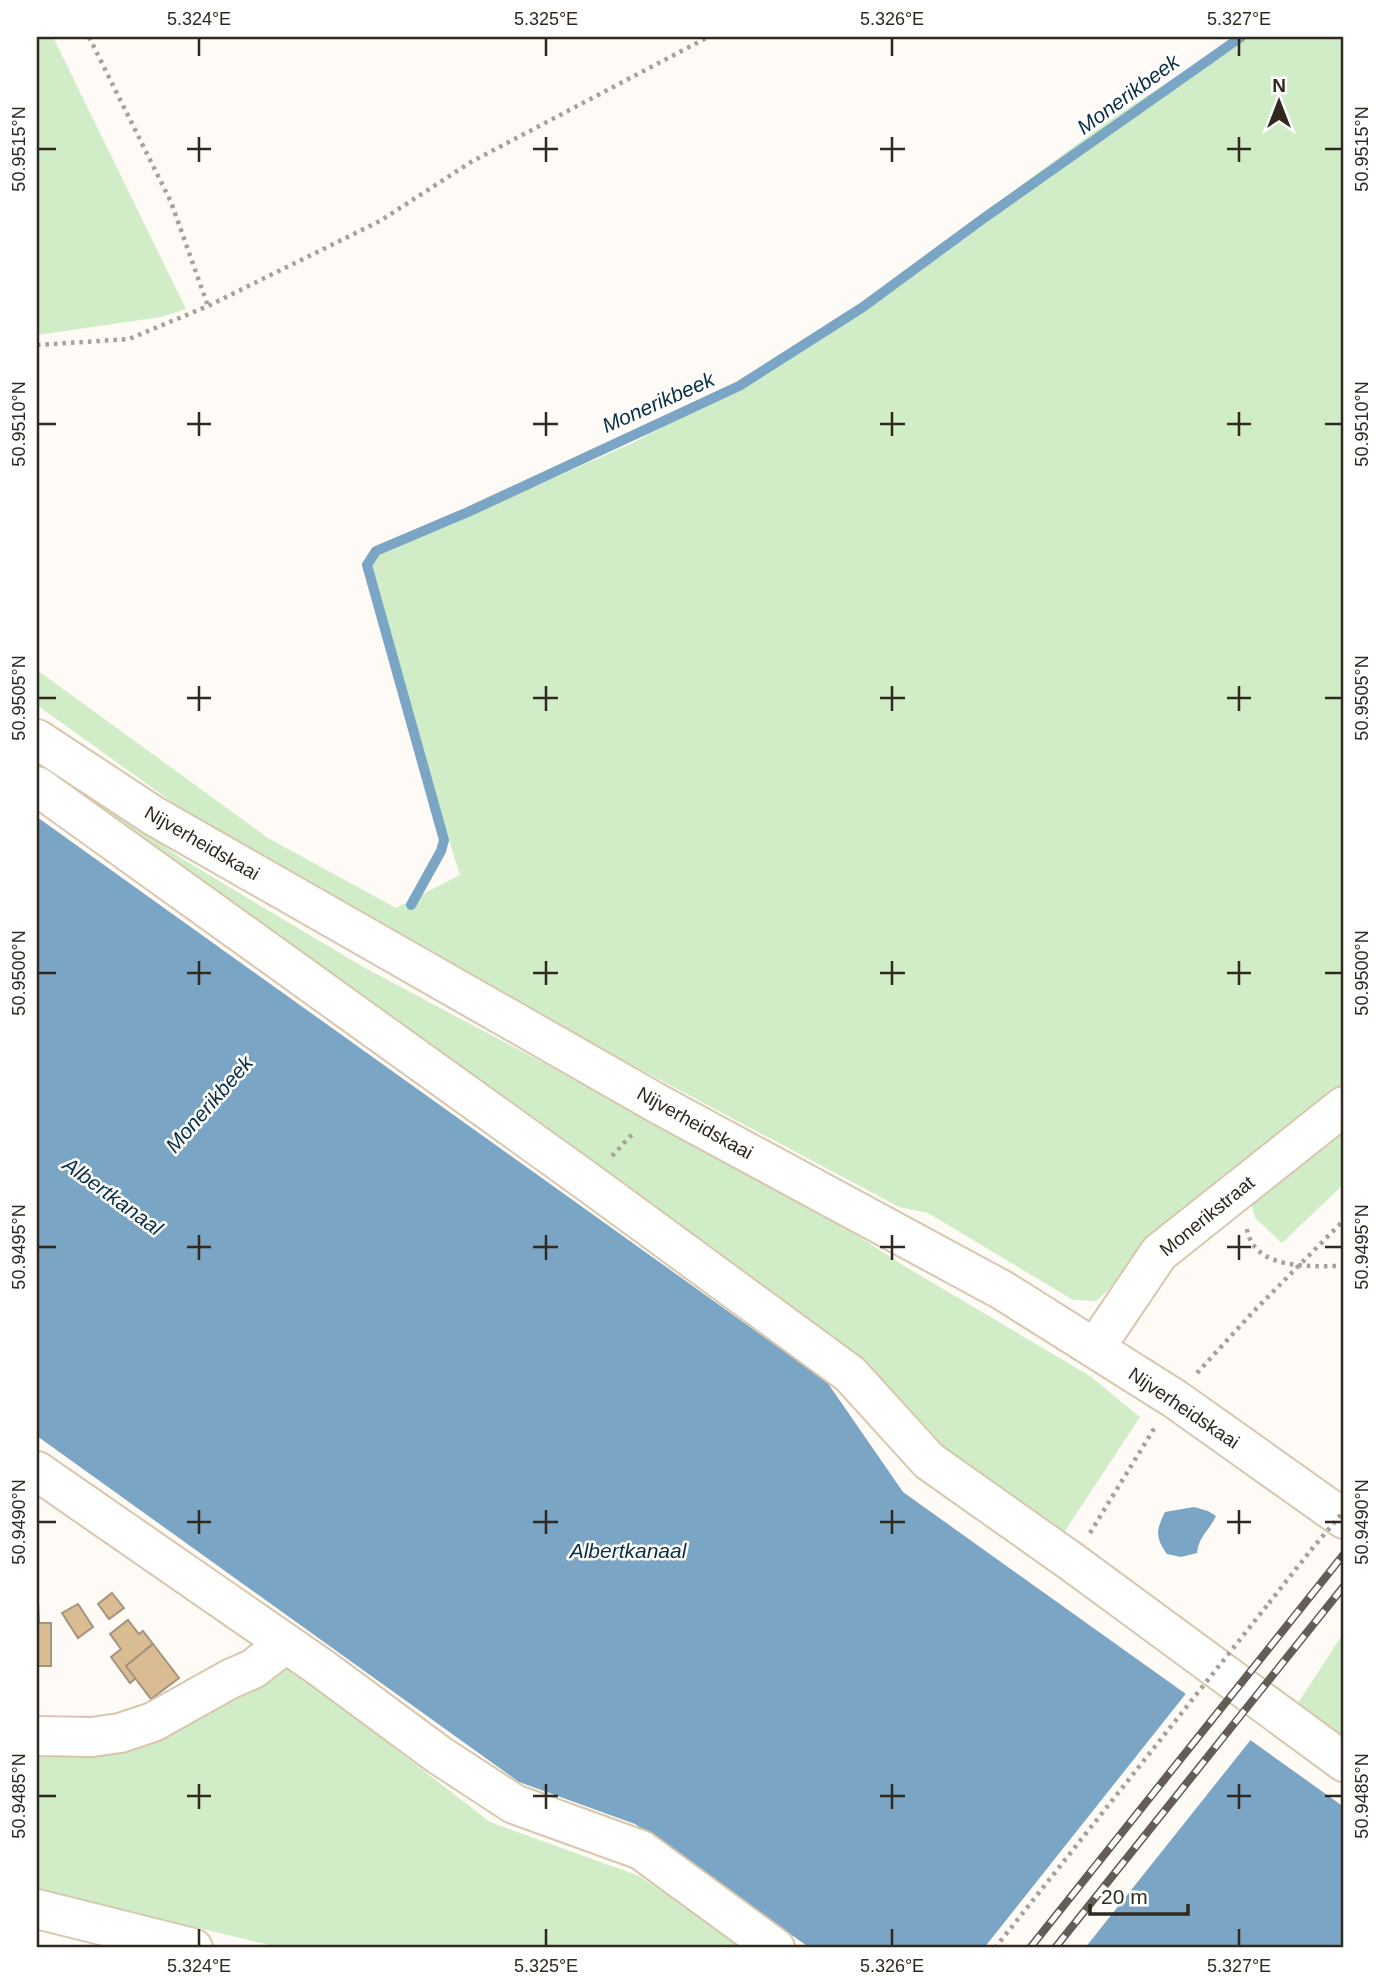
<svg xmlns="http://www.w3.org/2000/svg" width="1381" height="1985" viewBox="0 0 1381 1985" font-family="Helvetica,sans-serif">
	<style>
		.green { fill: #d0edc7 }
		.water { fill: #7aa5c4 }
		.pier { fill: #fefaf5 }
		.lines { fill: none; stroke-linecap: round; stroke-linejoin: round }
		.stream { stroke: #7aa5c4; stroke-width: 10 }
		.building { fill: #d9bc92; stroke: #a5947d; stroke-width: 2 }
		.minor-casing { stroke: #d8c7ae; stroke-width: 42 }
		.path { stroke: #a6a19a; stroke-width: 4.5; stroke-dasharray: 3.5 5; stroke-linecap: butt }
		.minor { stroke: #fff; stroke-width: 38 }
		.rail-casing { stroke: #635d55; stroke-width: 8 }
		.rail { stroke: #fff; stroke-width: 5; stroke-dasharray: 16; stroke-linecap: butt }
		.path-bridge { stroke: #a6a19a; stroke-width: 4.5; stroke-dasharray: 3.5 5; stroke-linecap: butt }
		.ticks { fill: none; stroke: #2f291f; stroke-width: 2.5 }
		.labels { text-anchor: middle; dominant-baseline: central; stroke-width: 5; stroke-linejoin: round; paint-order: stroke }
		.street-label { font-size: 19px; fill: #2f291f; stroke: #fff }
		.water-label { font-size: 21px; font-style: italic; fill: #0a2f45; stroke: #fff }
		.neatline { fill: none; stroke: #2f291f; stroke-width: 2.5 }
		.ticks-label { font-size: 18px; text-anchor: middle; fill: #2f291f }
	</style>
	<rect width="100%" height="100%" fill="#fefaf5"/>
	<g class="green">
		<path d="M37,37H53L186,309L161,317L37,335Z"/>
		<path d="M1236,37H1344V1088L1145,1249L1108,1290L1096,1301L1073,1300L928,1213L899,1207L480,984L240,851L37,705V670L268,838L396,908L460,875L362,562L633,443L803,347L1107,122Z"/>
		<path d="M37,755L178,856L254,902L365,968L809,1204L901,1264L1090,1376L1140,1417L1059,1540L37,776Z"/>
		<path d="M1344,1125V1184L1282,1243L1255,1218L1250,1198Z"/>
		<path d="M1344,1632V1778L1278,1734Z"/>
		<path d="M288,1666L490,1822L639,1876L748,1948H282L37,1889V1753Z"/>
	</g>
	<g class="water">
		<path d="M37,817L827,1382L903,1492L1344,1807V1948H810L635,1824L519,1782L37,1436Z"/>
		<path d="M1194,1507L1208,1511L1216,1516C1210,1529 1198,1538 1197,1553L1181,1557L1167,1554C1155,1537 1156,1530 1165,1512Z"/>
	</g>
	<path class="pier" d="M1188,1691L1253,1737L1085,1948H984Z"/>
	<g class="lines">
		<path class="stream" d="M411,905L441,851L444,840L367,565L376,551L468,512L739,386L863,307L984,218L1241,37"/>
	</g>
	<g class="building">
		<path d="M112,1593L124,1608L109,1619L98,1604Z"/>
		<path d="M37,1602H38L39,1623H51V1666H37Z"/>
		<path d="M78,1604L93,1627L78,1638L62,1613Z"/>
		<path d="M128,1620L139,1634L143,1631L153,1644L126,1666L136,1678L130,1683L111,1657L121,1649L110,1634Z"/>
		<path d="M153,1644L179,1678L151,1699L126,1666Z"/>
	</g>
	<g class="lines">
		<defs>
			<g id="minor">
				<path d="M37,739L154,816L660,1105L1002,1290L1175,1399L1344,1519"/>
				<path d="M37,786L588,1182L850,1374L929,1461L1072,1562L1344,1762"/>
				<path d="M1095,1348L1159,1253L1344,1106"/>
				<path d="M37,1471L320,1667L439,1755L514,1804L641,1850L775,1948"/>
				<path d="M37,1736L92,1737L120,1733L153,1722L230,1679L253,1669L285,1644"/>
				<path d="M37,1909L193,1948"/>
			</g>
		</defs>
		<use href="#minor" class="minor-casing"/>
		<g class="path">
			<path d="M89,37L171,202L208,306"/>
			<path d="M37,345L129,339L208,306L380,221L471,162L708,37"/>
			<path d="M612,1156L635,1131"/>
			<path d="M1247,1229C1254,1271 1312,1266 1344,1266"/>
			<path d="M1197,1373L1253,1312L1344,1220"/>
			<path d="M1090,1533L1155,1427"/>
			<path d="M1269,1603L1311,1550"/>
		</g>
		<use href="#minor" class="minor"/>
		<defs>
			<g id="rail">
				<path d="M1030,1948L1344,1554"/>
				<path d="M1055,1948L1344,1586"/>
			</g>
		</defs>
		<use href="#rail" class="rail-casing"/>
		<use href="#rail" class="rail"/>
		<g class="path-bridge">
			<path d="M1311,1550L1344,1511"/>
			<path d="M995,1948L1269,1603"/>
		</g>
	</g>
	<path class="ticks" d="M199,38V56M546,38V56M892,38V56M1239,38V56M199,137V162M546,137V162M892,137V162M1239,137V162M38,149H56M187,149H211M533,149H558M880,149H905M1227,149H1251M1325,149H1342M199,412V436M546,412V436M892,412V436M1239,412V436M38,424H56M187,424H211M533,424H558M880,424H905M1227,424H1251M1325,424H1342M199,686V711M546,686V711M892,686V711M1239,686V711M38,698H56M187,698H211M533,698H558M880,698H905M1227,698H1251M1325,698H1342M199,961V985M546,961V985M892,961V985M1239,961V985M38,973H56M187,973H211M533,973H558M880,973H905M1227,973H1251M1325,973H1342M199,1235V1260M546,1235V1260M892,1235V1260M1239,1235V1260M38,1247H56M187,1247H211M533,1247H558M880,1247H905M1227,1247H1251M1325,1247H1342M199,1510V1534M546,1510V1534M892,1510V1534M1239,1510V1534M38,1522H56M187,1522H211M533,1522H558M880,1522H905M1227,1522H1251M1325,1522H1342M199,1784V1809M546,1784V1809M892,1784V1809M1239,1784V1809M38,1796H56M187,1796H211M533,1796H558M880,1796H905M1227,1796H1251M1325,1796H1342M199,1929V1946M546,1929V1946M892,1929V1946M1239,1929V1946"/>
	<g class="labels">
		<g class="street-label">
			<text transform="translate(202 843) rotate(30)">Nijverheidskaai</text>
			<text transform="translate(695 1123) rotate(29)">Nijverheidskaai</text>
			<text transform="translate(1207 1216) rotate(-39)">Monerikstraat</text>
			<text transform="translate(1184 1408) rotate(34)">Nijverheidskaai</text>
		</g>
		<g class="water-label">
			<text transform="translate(1128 94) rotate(-36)">Monerikbeek</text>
			<text transform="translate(658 402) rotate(-24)">Monerikbeek</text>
			<text transform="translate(209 1104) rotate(-49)">Monerikbeek</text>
			<text transform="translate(113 1196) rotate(36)">Albertkanaal</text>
			<text x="628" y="1550">Albertkanaal</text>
		</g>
	</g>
	<rect width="1381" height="1985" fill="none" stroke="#ffffff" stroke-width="77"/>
	<g transform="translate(1279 102)" stroke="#ffffff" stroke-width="5" paint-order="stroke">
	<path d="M0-5L12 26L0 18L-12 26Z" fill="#2f291f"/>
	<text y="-10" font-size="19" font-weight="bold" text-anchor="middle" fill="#2f291f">N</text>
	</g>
	<path d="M1090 1904v10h98v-10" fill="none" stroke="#2f291f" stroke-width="3.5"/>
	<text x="1101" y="1904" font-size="21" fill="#2f291f" stroke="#ffffff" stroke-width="5" paint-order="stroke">20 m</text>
	<rect x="38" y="38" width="1304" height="1908" class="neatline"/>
	<g class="ticks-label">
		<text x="199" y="25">5.324°E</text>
		<text x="546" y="25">5.325°E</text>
		<text x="892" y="25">5.326°E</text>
		<text x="1239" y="25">5.327°E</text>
		<text transform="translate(19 149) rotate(-90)" y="6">50.9515°N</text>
		<text transform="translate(1362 149) rotate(-90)" y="6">50.9515°N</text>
		<text transform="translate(19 424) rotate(-90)" y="6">50.9510°N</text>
		<text transform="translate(1362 424) rotate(-90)" y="6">50.9510°N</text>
		<text transform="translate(19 698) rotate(-90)" y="6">50.9505°N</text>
		<text transform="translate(1362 698) rotate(-90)" y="6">50.9505°N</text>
		<text transform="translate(19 973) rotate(-90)" y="6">50.9500°N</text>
		<text transform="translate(1362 973) rotate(-90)" y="6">50.9500°N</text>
		<text transform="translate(19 1247) rotate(-90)" y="6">50.9495°N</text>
		<text transform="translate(1362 1247) rotate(-90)" y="6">50.9495°N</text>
		<text transform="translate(19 1522) rotate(-90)" y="6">50.9490°N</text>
		<text transform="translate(1362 1522) rotate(-90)" y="6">50.9490°N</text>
		<text transform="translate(19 1796) rotate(-90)" y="6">50.9485°N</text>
		<text transform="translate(1362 1796) rotate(-90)" y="6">50.9485°N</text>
		<text x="199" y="1972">5.324°E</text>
		<text x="546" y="1972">5.325°E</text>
		<text x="892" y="1972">5.326°E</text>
		<text x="1239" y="1972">5.327°E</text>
	</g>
</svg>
